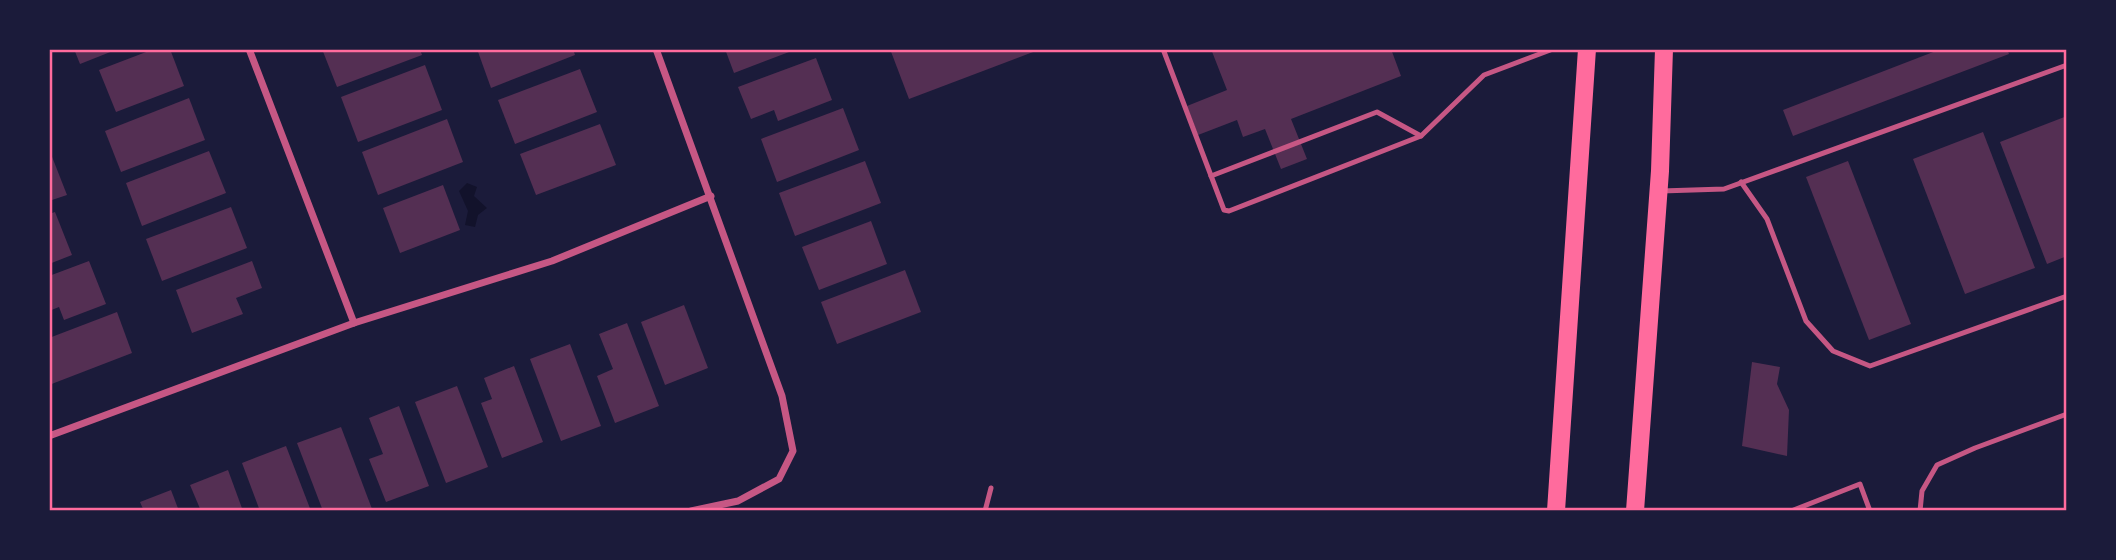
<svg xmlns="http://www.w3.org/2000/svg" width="2116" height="560" viewBox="0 0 2116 560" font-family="Cabin,sans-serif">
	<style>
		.water { fill: #12122b }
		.building { fill: #542f53 }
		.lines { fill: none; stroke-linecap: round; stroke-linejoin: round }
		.service { stroke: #c65784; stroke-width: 5 }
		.minor { stroke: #c65784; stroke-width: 7 }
		.primary { stroke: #ff6b9d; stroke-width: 18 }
		.neatline { fill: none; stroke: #ff6b9d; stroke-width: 2.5 }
	</style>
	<rect width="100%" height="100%" fill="#1b1b3a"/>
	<path class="water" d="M467,183L477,187L474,196L487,208L478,215L475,227L465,225L468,211L459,191Z"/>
	<g class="building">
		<path d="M74,49H118L80,64Z"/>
		<path d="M154,49H170L184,86L116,112L99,70Z"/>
		<path d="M322,49H420L422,55L337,87Z"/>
		<path d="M477,49H573L575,55L491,88Z"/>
		<path d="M725,49H797L734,73Z"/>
		<path d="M890,49H1041L909,99Z"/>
		<path d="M1211,49H1391L1401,76L1291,119L1307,159L1281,169L1265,129L1243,137L1237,120L1198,135L1187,106L1227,90Z"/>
		<path d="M1941,49H2007L2009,54L1793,136L1783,110Z"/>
		<path d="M816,58L832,100L778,121L774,110L751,119L738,87Z"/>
		<path d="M425,65L442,110L358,142L341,97Z"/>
		<path d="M580,69L597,112L515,144L498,100Z"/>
		<path d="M189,98L205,140L121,172L105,131Z"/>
		<path d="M843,108L859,150L777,182L761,139Z"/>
		<path d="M2067,116V256L2047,264L2000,142Z"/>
		<path d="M447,119L463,162L378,195L362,152Z"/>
		<path d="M600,124L616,165L536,195L520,154Z"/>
		<path d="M1983,132L2035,268L1965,294L1913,159Z"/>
		<path d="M49,149L67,195L49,201Z"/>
		<path d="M209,151L226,193L142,226L126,183Z"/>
		<path d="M865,161L881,203L795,236L779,193Z"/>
		<path d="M1848,161L1911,324L1869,340L1806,177Z"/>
		<path d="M443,185L460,230L400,253L383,208Z"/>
		<path d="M231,207L247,248L162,281L146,239Z"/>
		<path d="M55,212L72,255L49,264V214Z"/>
		<path d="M871,221L887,264L819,290L802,247Z"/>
		<path d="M89,261L106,304L64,320L59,307L49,311V276Z"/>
		<path d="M252,261L262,288L236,298L243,314L192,333L176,290Z"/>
		<path d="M905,270L921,312L837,344L821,302Z"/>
		<path d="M684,305L708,368L665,385L641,322Z"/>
		<path d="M117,312L132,353L49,385V338Z"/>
		<path d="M627,323L659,406L615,423L597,376L613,369L599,334Z"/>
		<path d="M570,344L601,426L561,441L530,359Z"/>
		<path d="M1752,362L1780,367L1777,384L1789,410L1787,456L1742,446Z"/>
		<path d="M514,366L543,442L502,458L481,403L492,399L484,378Z"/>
		<path d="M457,386L488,467L446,483L415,402Z"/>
		<path d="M399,406L429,486L386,502L369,459L383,454L369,418Z"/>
		<path d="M341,427L372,509L366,511H323L297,443Z"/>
		<path d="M286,446L311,511H260L242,463Z"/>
		<path d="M228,470L243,511H201L190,485Z"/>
		<path d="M171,490L179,511H144L140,502Z"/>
	</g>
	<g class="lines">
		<g class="service">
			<path d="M1163,49L1224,210L1229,211L1421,136L1484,75L1553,49"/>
			<path d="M1211,176L1377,112L1421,136"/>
			<path d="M1741,182L1767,219L1806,321L1833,351L1870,366L2067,296"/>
			<path d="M1661,191L1724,189L2067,65"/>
			<path d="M985,511L991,488"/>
			<path d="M1791,511L1860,484L1870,511"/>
			<path d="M1920,511L1922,491L1937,465L1975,448L2067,414"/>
		</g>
		<g class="minor">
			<path d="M249,49L354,323"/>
			<path d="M656,49L782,396L793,451L779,479L738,501L691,511"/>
			<path d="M49,436L354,323L552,261L711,196"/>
		</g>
		<g class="primary">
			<path d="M1556,511L1587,49"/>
			<path d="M1635,511L1660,171L1664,49"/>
		</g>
	</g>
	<rect width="2116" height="560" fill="none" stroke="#1b1b3a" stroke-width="102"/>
	<rect x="51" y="51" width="2014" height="458" class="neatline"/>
</svg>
